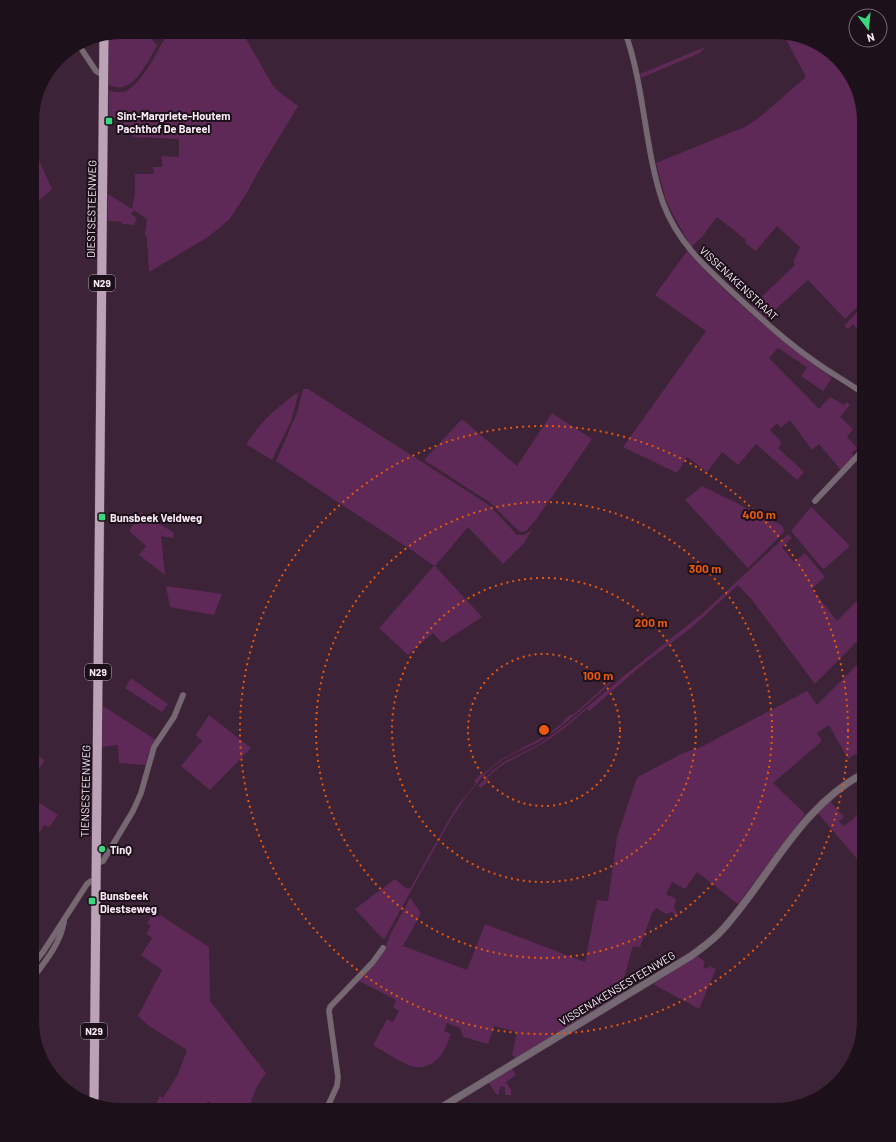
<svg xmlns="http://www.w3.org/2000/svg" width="896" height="1142" viewBox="0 0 896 1142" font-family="Barlow,sans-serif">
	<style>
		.green { fill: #5e2956 }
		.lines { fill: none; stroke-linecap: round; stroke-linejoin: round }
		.minor-casing { stroke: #573f52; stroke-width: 6 }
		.tertiary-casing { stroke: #573f52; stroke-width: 8 }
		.primary-casing { stroke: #573f52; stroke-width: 10 }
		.minor { stroke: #756872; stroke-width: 5.5 }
		.tertiary { stroke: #756872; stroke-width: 7 }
		.primary { stroke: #bca2b6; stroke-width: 9 }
		.ring { fill: none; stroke: #e8590c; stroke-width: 2; stroke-dasharray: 2 4 }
		.poi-dot { fill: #39d87f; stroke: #1c111a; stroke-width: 1.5 }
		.labels { text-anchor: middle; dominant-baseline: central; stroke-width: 4; stroke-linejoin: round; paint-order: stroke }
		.shield { fill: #1c111a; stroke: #b7a8b4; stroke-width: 1 }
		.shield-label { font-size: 10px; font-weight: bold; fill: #fae9f6 }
		.poi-label { font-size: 11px; font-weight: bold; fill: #fae9f6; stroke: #1c111a; text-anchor: start }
		.street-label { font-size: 11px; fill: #fae9f6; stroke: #1c111a }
		.centre { fill: #e8590c; stroke: #1c111a; stroke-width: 2 }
		.ring-label { font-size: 12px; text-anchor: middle; font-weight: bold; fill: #e8590c; stroke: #1c111a; stroke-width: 4; stroke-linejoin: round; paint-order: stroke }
	</style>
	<rect width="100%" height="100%" fill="#3c2337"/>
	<g class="green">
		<path d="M121,32H147L157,46C147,62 133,97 109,85V34Z"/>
		<path d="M168,32H242L272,84L278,91L298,106L258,172L248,191L229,220L208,237L149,272L147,237L145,235L147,219L134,210L131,214L137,218L134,225L122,224V222L108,221V194L132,209L135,193V174H154L153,167H162V156L179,157V139L133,137V128H123V119L109,118V91C114,91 120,93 124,92C141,86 160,47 168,32Z"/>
		<path d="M782,32L819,44L849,72L864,121V300L845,319L808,280L766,318L752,306L795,265L793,262L800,247L777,226L756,251L745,243L746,240L717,217L701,238L691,247L671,211L665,197L656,163L747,126L761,116L806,77Z"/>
		<path d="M705,47L700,53L641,78L640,74Z"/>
		<path d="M32,145L52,189L32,207Z"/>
		<path d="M687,251C729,298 781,341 832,378L823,391L801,376L807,367L778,348L769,358L819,409L830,397L844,405L847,402L850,405L840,417L853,429L847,437L857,448L852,453L854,457L841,470L819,444L812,450L790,420L781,428L777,423L770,430L782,443L778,448L804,472L797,480L756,444L738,465L722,452L707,472L687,457L677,473L623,447L706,331L655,295Z"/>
		<path d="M864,306V327L860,331L853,324L848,329L844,326L856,313Z"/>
		<path d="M303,389H308L489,505L517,535H524L532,530L524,543L503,564L468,527L435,566L482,617L442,643L433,633L408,655L379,628L434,566L413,551L330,497L276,461L297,413Z"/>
		<path d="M299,392L291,421L272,460L246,444C257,428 268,415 284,403C289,399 293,395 299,392Z"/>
		<path d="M552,413L592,439L535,521L526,531L520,532L489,502L424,460L462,419L517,466Z"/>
		<path d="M702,486L781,525L783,527L784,532L748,568L685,500Z"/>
		<path d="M811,507L850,546L824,569L822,568L791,531Z"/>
		<path d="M141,512L174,533L173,538L161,536L165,575L139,555L146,546L129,531Z"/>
		<path d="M788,534L792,538L782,547L794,562L805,553L825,577L812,589L837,621L864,594V634L815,684L752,600L738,585L691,628L641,666L589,711L587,709C572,722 557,735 540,745C521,756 502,762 487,778L489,780L481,788L478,786L493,770L504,762L538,745L567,724L625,675L703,613Z"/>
		<path d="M166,586L222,594L214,615L170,607Z"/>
		<path d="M864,658V749L848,759L829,725L817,733L822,741L773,783L805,814L738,904L697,872L685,889L672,882L666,894L676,899L674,907L678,916L676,917L672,912L666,914L656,908L652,913L640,947L633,946L619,995L516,1058L512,1055L517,1032L494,1026L488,1044L463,1037L460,1028L447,1023L444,1031L451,1034C446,1049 438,1066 420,1067C417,1067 413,1067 411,1066C398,1061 385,1052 373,1045L387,1019L393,1022L399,1011L393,1007L396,1000L359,981L371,968L382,954L391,933L410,898L421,913L403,946L467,970L485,924L585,962L597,900L608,901L617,837L636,780L638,777L683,753L701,747L807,691L817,705Z"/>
		<path d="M131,678L168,704L162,712L125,688Z"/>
		<path d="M614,678L615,680C592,700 570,721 545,738C528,749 507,754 492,768C465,792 447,826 430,857C414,885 399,912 384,940L355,909L395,879L407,889L408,888L410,889L447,823L456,808L476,783L474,781L481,774L482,775L500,760L545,736L564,722L563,721L571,714L573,715Z"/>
		<path d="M103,706L156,740L148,755L146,765L119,763L118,745L102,747Z"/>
		<path d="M209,715L251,748L210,790L181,766L202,741L196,735Z"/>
		<path d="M32,752L45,760L32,779Z"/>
		<path d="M32,798L58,815L49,827L44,825L32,843Z"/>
		<path d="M829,800L844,817L839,821L843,826L852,820L864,807V867L817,812Z"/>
		<path d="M153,913L159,917L160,915L209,947L210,1001L266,1073L256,1088L248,1110H224L208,1101L203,1110H153L160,1096L163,1098L178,1074L187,1050L149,1026L138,1016L162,970L141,955L152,938L146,934L151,926L147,924Z"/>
		<path d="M697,956L705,962L703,967L707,969L709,966L716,969L699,1009L653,984Z"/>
		<path d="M512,1069L516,1075L506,1082L511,1090V1095H505V1087L500,1086L499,1094H496L489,1083Z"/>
	</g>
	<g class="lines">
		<defs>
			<g id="minor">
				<path d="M625,32C645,88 644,148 663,203C679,246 710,271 742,301C765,322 788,343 814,361C830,373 848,382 864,394"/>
				<path d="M78,44L96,71L99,73L104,74"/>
				<path d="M815,501L864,449"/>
				<path d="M96,864L103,861L133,811L141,793L154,747L174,717L183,695"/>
				<path d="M32,966L43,952L87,884L91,881H96"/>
				<path d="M32,979C45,962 60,944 64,922"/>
				<path d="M326,1110L337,1086L338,1077L329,1011L330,1007L373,962L383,948"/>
			</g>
			<path id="tertiary" d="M437,1110L691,956C703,947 715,939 724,928C771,875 799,808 864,773"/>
			<path id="primary" d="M94,1103L104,35"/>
		</defs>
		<use href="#minor" class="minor-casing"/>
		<use href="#tertiary" class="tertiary-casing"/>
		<use href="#primary" class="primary-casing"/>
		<use href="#minor" class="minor"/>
		<use href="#tertiary" class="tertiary"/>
		<use href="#primary" class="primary"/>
	</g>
	<g class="ring">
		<circle cx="544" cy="730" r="76"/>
		<circle cx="544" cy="730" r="152"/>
		<circle cx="544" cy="730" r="228"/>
		<circle cx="544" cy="730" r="304"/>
	</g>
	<g class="poi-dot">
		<rect x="105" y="117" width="8" height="8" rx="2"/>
		<rect x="98" y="513" width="8" height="8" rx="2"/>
		<circle cx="102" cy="849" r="4"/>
		<rect x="88" y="897" width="8" height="8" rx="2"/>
	</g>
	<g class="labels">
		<g class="shield">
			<rect x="89" y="275" width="26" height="16" rx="3"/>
			<rect x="85" y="664" width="26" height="16" rx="3"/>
			<rect x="81" y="1023" width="26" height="16" rx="3"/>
		</g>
		<g class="shield-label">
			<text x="102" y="283">N29</text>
			<text x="98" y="672">N29</text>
			<text x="94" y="1031">N29</text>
		</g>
		<g class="poi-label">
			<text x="117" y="115">Sint-Margriete-Houtem<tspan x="117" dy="13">Pachthof De Bareel</tspan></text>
			<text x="110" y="517">Bunsbeek Veldweg</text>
			<text x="110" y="849">TinQ</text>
			<text x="100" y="895">Bunsbeek<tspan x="100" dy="13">Diestseweg</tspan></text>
		</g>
		<g class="street-label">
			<text transform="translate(91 209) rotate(-89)">DIESTSESTEENWEG</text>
			<text transform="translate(739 283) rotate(43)">VISSENAKENSTRAAT</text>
			<text transform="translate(85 791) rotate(-89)">TIENSESTEENWEG</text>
			<text transform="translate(617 988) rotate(-31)">VISSENAKENSESTEENWEG</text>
		</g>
	</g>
	<path d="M0 0H896V1142H0ZM121 39H775A82 82 0 0 1 857 121V1021A82 82 0 0 1 775 1103H121A82 82 0 0 1 39 1021V121A82 82 0 0 1 121 39Z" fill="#1c111a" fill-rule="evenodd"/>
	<circle cx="544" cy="730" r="6" class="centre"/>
	<g class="ring-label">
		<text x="759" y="519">400 m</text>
		<text x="705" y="573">300 m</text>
		<text x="651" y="627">200 m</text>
		<text x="598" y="680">100 m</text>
	</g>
	<g transform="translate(868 28) rotate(164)"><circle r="19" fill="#1c111a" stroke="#756772"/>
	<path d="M0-3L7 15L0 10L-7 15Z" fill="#39d87f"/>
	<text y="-6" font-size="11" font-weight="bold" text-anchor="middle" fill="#fae9f6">N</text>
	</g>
</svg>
